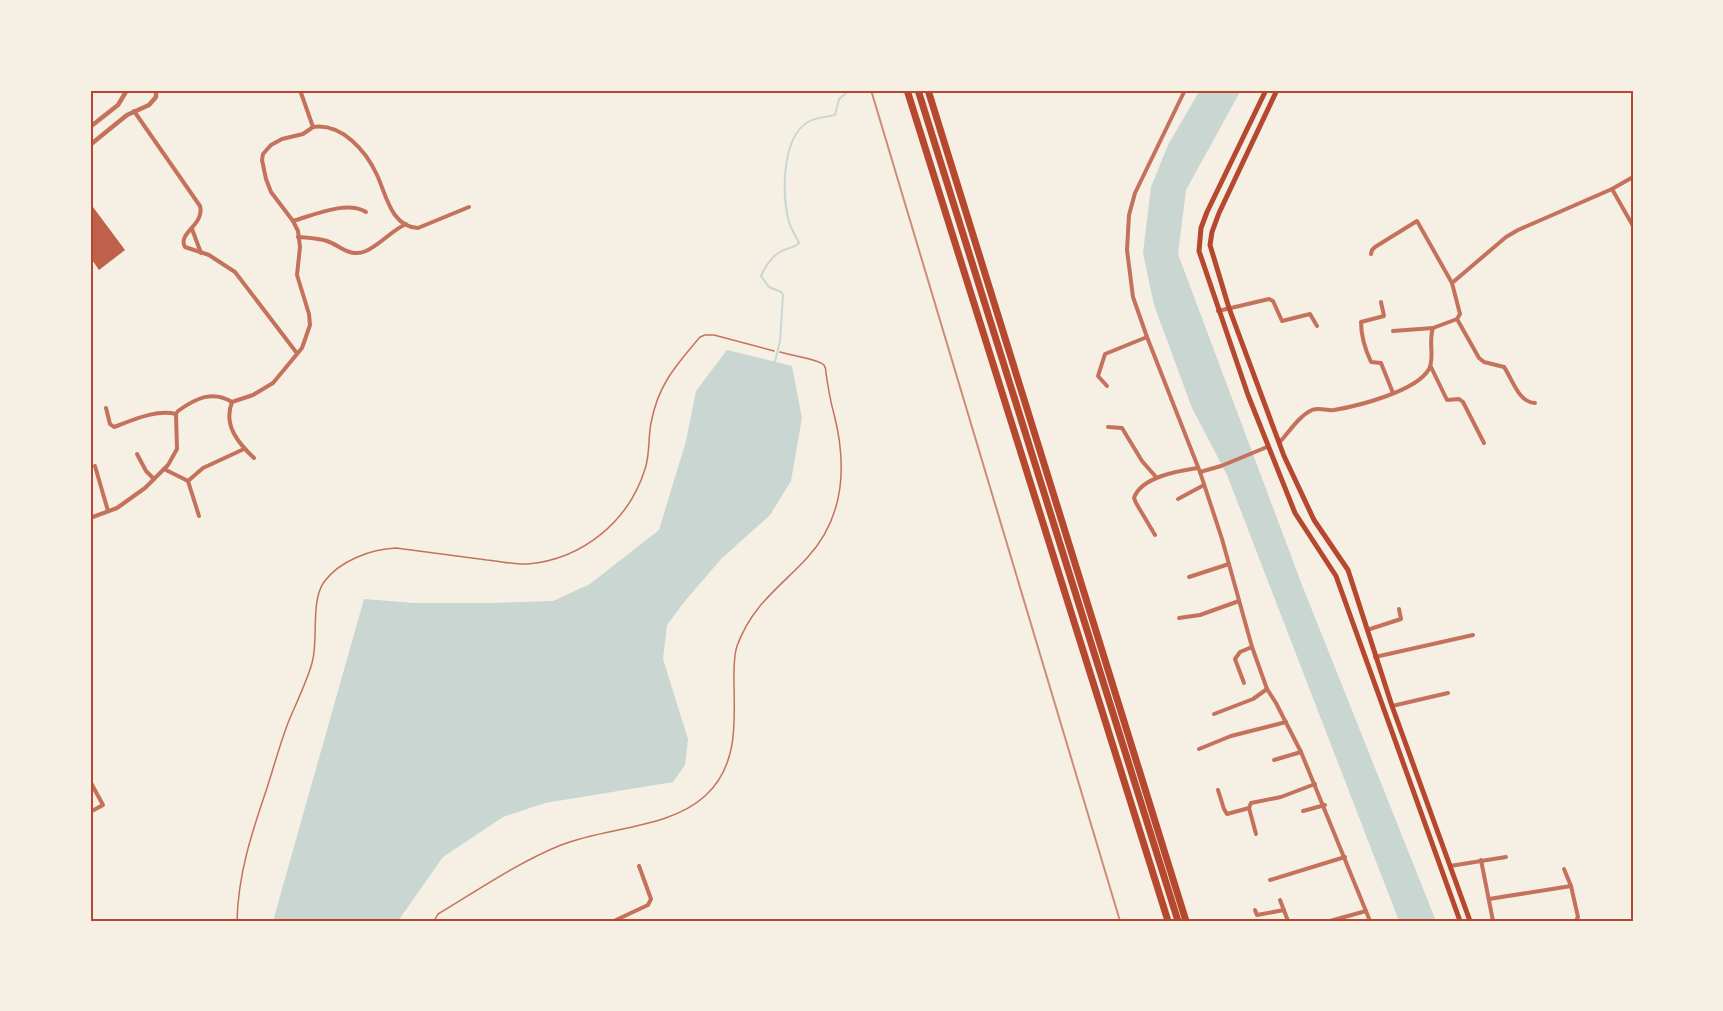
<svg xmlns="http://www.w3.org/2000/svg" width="1723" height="1011" viewBox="0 0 1723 1011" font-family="'Sofia Sans Condensed',sans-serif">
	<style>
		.water { fill: #c9d6d2 }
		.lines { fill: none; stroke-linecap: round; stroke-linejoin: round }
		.stream { stroke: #c9d6d2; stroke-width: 2 }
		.building { fill: #bf614a }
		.service { stroke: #c5725c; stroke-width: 1.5 }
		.minor { stroke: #c5725c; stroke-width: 4 }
		.tertiary { stroke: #c5725c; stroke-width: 4.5 }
		.secondary { stroke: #b5482f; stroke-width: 5 }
		.motorway { stroke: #b5482f; stroke-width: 7 }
		.rail { stroke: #cf8b77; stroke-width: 2 }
		.neatline { fill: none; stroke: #b5482f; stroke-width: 2 }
	</style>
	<rect width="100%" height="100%" fill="#f6efe4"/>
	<g class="water">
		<path d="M1200,90H1241L1186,190L1178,254L1302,585L1436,921H1399L1227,475L1192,408L1154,305L1143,253L1151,187L1168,145Z"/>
		<path d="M727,350L792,366L802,418L791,481L770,515L722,558L685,601L667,625L663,659L688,739L685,765L673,782L545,803L503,817L443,857L398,921H273L364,599L414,603H491L553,601L590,584L659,530L686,441L696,391Z"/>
	</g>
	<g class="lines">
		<path class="stream" d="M775,362L780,341L783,295L781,292L769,287L761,276C765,267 771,257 780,252C787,247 793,249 799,243C796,236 791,229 789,222C782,196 781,138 808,122C816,117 826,117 835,115L839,99L850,90"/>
	</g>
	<path class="building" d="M90,203L125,250L99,270L90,257Z"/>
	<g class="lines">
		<g class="service">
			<path d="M237,921C238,874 252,832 267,788C274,766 280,744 288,723C296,703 306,684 312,663C319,639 310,602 324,582C339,561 371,549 396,548C426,552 457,556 487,560C500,561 515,565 528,564C583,559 629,521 645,469C650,455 648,438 651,423C658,385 676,365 700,337L705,335H714L774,351"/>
			<path d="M434,921L438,914C478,890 517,863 561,845C605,827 669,829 705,796C737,767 735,726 734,686C734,673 733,658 737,646C752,605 779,588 807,558C845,517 847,465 834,414C830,400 828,387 826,373C826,370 826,368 824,365C818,359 789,355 780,352"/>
		</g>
		<g class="minor">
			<path d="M1185,90L1135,193L1129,215L1127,250L1133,297L1147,337L1200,472L1222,539L1252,647L1267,689L1276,703L1301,752L1370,921"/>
			<path d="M134,111L200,206C205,225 177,233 185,247L209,255L235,272L296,352"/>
			<path d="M313,127C342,123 366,151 377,175C386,194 391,227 418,228L469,207"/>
			<path d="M1612,189L1633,226"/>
			<path d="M293,221C314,215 347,200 366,212"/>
			<path d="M192,229L201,253"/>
			<path d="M298,237C308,238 317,238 327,241C341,246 350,258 366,251C381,244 391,231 406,224"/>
			<path d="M1371,254L1372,250L1375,247L1417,221L1452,283"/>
			<path d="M1381,302L1384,316L1361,322C1361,336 1365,349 1371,362L1381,363L1393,393"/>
			<path d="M1218,311L1269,299L1273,301L1282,321L1310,314L1317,326"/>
			<path d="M1457,319L1479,358L1484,362L1504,367C1513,380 1518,402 1535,403"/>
			<path d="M1393,331L1433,328"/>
			<path d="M1431,367L1447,400L1459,399L1463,402L1484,443"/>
			<path d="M1107,386L1098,376L1105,354L1147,337"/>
			<path d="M232,402C223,425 238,443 254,458"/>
			<path d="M106,408L110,424L114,427C133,420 156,409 176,414"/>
			<path d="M1108,427L1122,428L1142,461L1156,477"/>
			<path d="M1280,442C1289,432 1299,416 1312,410C1319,407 1327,411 1334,410C1358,406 1417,391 1429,369C1435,358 1428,342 1433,328L1457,319L1460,314L1452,283L1506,237L1518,230L1612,189L1633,177"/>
			<path d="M137,454L146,471L154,479"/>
			<path d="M95,466L108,511"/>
			<path d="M164,469L188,481L199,516"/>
			<path d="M1200,472L1221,466L1267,447"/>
			<path d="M188,481L203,468L244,449"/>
			<path d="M1178,499L1204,485"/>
			<path d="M90,518L117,508L145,488L168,465L177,449L176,414L178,411C196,398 213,390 232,402L253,395L273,383L302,348L310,325L309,314L297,275L300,247L298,231L293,221L271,192L266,179L262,160L263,154L271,145L282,139L303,134L313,127L300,90"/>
			<path d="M1155,535L1136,503L1134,498C1141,477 1178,471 1197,468"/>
			<path d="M1189,577L1229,564"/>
			<path d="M1179,618L1200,615L1239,601"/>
			<path d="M1367,630L1401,619L1399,609"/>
			<path d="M1375,657L1473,635"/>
			<path d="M1244,683L1235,659L1240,652L1252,647"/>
			<path d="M1392,706L1448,693"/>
			<path d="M1214,714L1253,699L1267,689"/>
			<path d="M1199,749L1231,736L1286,722"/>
			<path d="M1274,760L1301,752"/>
			<path d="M90,781L103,805L90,812"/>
			<path d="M1218,790L1224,809L1227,814L1249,808L1251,803L1281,797L1315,784"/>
			<path d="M1249,808L1256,834"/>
			<path d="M1303,811L1325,805"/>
			<path d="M1481,860L1493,921"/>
			<path d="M1450,866L1506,857"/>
			<path d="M1564,869L1571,886L1578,917L1576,921"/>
			<path d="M1270,880L1345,857"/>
			<path d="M1489,899L1571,886"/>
			<path d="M1280,900L1288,921"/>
			<path d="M1255,910L1257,915L1284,910"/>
			<path d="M616,920L648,905L651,899L639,866"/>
			<path d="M1330,921L1366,911"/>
		</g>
		<g class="tertiary">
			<path d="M90,127L118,105L127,90"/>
			<path d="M90,145L127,115L149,105L156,97V90"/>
		</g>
		<g class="secondary">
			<path d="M1266,90L1207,212L1201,228L1199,251L1248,395L1295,513L1336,576L1460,921"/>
			<path d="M1277,90L1219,213L1212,232L1210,245L1229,308L1284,456L1314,520L1348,570L1392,706L1470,921"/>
		</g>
		<g class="motorway">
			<path d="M907,90L1168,921"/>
			<path d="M918,90L1178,921"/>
			<path d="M928,90L1186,921"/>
		</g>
		<path class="rail" d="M871,90L1120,921"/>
	</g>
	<rect width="1723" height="1011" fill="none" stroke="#f6efe4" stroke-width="183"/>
	<rect x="92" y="92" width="1540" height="828" class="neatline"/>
</svg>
